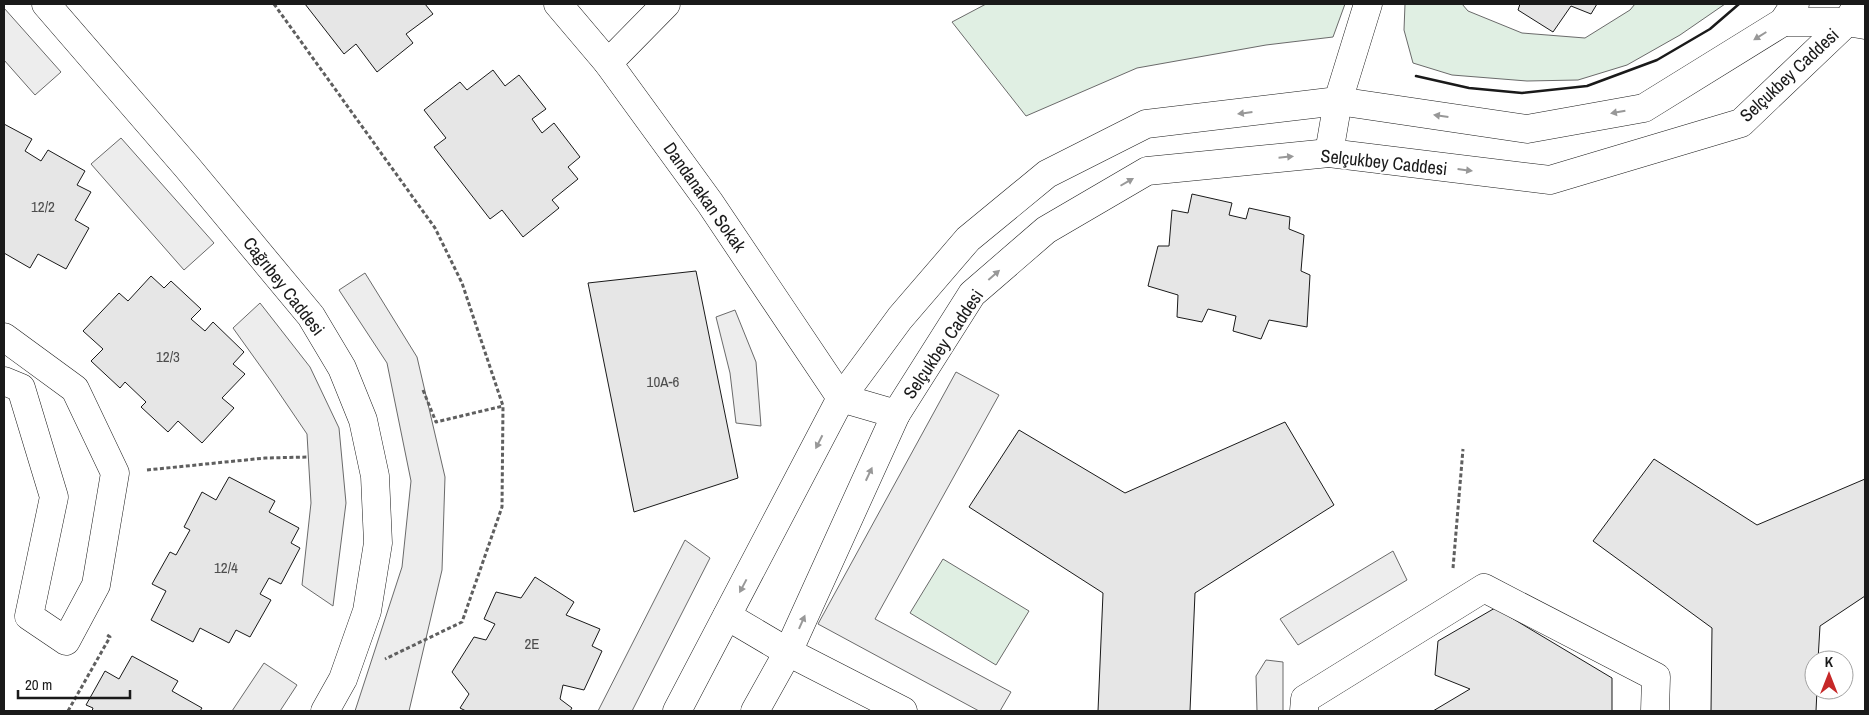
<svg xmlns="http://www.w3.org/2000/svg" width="1869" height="715" viewBox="0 0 1869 715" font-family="'Archivo Narrow',sans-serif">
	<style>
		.green { fill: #e0efe3; stroke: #6a6a6a }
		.parking { fill: #ededed; stroke: #6a6a6a }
		.building { fill: #e6e6e6; stroke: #1a1a1a }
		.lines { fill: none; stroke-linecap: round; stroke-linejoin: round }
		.minor-casing { stroke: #1a1a1a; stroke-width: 29 }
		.tertiary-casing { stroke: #1a1a1a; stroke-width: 29 }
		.path { stroke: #5f5f5f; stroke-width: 3; stroke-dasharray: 4 2.5; stroke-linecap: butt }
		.minor { stroke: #fff; stroke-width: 28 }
		.tertiary { stroke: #fff; stroke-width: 28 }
		.wall { stroke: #1a1a1a; stroke-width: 2.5 }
		.oneway { fill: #989898 }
		.labels { text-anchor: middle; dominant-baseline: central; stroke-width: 4; stroke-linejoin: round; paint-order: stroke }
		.number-label { font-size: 15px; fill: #4d4d4d }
		.street-label { font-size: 18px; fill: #1a1a1a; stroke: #fff }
	</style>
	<rect width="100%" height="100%" fill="#fff"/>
	<g class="green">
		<path d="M986,4H1345L1333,37L1266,45L1137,68L1026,116L952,22Z"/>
		<path d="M1405,4H1462L1468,11L1522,33L1585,38L1630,10L1635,4H1725L1680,35L1627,65L1578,80L1527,81L1452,75L1413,63L1404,30Z"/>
		<path d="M943,559L1029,611L996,665L910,613Z"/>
	</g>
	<g class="parking">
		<path d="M4,8L61,72L35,95L4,60Z"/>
		<path d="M121,138L214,243L184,270L91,164Z"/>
		<path d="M365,273L417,357L445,477L442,570L409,711H355L402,567L411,481L387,363L339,290Z"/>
		<path d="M260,303L310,367L339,428L346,503L333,606L302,585L311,503L307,434L271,381L233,328Z"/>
		<path d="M735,310L756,362L761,426L736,423L730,373L716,317Z"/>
		<path d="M956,372L999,395L875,619L1011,692L1000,711H979L818,624Z"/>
		<path d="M685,540L710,558L632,711H598Z"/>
		<path d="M1393,551L1407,580L1298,645L1280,619Z"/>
		<path d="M1266,660L1283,662V711H1257L1256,676Z"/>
		<path d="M264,663L297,685L280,711H232Z"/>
	</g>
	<g class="building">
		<path d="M305,4H425L433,14L406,34L413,43L377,72L356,44L344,54Z"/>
		<path d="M1520,4H1597L1591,14L1571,6L1553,32L1518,10Z"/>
		<path d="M493,70L505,86L519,75L546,109L532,119L542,133L554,123L580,157L568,167L578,179L552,200L559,208L523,237L502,210L490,219L434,147L446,138L424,110L460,82L467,90Z"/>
		<path d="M4,124L32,139L25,151L41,161L48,150L85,171L77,185L91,192L75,220L89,228L66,269L38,254L30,268L4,253Z"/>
		<path d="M1192,194L1232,203L1229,215L1246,219L1249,208L1290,217L1289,229L1304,235L1301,271L1310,275L1307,327L1269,320L1261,339L1233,331L1236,316L1208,309L1202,322L1177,317L1178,295L1148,286L1158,246H1169L1172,210L1188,213Z"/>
		<path d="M696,271L738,478L634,512L588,283Z"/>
		<path d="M151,276L164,288L171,281L201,309L191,319L205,331L213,322L244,352L233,364L245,374L222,398L234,408L202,443L178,421L168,432L141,407L146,402L125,382L120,388L91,361L103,349L83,331L119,293L128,301Z"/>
		<path d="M1285,422L1334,505L1195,593L1190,711H1098L1103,593L969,507L1019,430L1125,493Z"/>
		<path d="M1654,459L1757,525L1865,479V596L1820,626L1818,660H1814V690H1817L1816,711H1711L1712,628L1593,541Z"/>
		<path d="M229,477L275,501L269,512L299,528L291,543L300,548L281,584L269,578L260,594L271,600L250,637L236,630L229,643L200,628L193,642L151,620L166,591L152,584L170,552L176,555L190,530L184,527L202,492L216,500Z"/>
		<path d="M535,577L574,602L566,615L600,629L592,646L602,651L584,690L563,685L560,699L572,708L570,711H466L460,708L469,694L452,672L474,637L486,640L495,624L484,619L496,592L521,598Z"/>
		<path d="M1495,608L1612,678V711H1433L1470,689L1435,675L1438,641Z"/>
		<path d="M132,656L178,681L172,691L202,708L200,711H92L93,708L86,705L105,671L119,679Z"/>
	</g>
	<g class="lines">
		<defs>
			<g id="minor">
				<path d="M46,4L187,167L311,316L342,368L363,420L375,476L378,543L367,611L343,679L325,711"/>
				<path d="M558,4L608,63L710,203L841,398"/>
				<path d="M1783,22H1847L1865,25"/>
				<path d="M608,63L666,4"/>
				<path d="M1329,153L1338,101L1368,4"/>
				<path d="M4,337L75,389L115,473L96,585L66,641L29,616L54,497L21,388L4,381"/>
				<path d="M727,616L788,652L903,711"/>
				<path d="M1304,711L1305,699L1484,588L1656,677L1655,711"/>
			</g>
			<g id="tertiary">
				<path d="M896,414L972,294L1046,230L1147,171L1329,153L1550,180L1741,123L1847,22L1858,4"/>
				<path d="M677,711L841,398L900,318L968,239L1047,174L1146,124L1338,101L1527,129L1644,108L1783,22L1795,4"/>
				<path d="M755,711L788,652L896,414L841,398"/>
			</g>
		</defs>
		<use href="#minor" class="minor-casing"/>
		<use href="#tertiary" class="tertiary-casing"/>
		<g class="path">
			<path d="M274,4L435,228L462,283L503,406L502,507L462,622L385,659"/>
			<path d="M423,390L436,422L503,406"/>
			<path d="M147,470L265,458L308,457"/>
			<path d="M1453,568L1463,449"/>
			<path d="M68,711L110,637L107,635"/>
		</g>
		<use href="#minor" class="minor"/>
		<use href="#tertiary" class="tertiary"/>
		<path class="wall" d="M1416,76L1469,88L1522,93L1587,86L1657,60L1710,29L1739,4"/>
	</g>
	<defs><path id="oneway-solid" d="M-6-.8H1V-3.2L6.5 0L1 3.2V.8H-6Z" transform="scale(1.25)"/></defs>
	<g class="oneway">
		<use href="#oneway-solid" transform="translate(1760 36) rotate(148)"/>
		<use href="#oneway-solid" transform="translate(1618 112) rotate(170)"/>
		<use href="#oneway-solid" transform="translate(1245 113) rotate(173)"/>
		<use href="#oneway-solid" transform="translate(1441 116) rotate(-172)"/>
		<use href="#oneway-solid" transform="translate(1286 157) rotate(-6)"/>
		<use href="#oneway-solid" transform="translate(1465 170) rotate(7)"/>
		<use href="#oneway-solid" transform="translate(1127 182) rotate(-30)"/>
		<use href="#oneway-solid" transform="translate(994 275) rotate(-41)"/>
		<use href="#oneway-solid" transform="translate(819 442) rotate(117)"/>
		<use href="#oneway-solid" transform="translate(869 474) rotate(-65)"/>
		<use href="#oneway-solid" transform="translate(743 586) rotate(118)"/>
		<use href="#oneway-solid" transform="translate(802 622) rotate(-66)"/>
	</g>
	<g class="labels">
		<g class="number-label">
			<text x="43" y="206">12/2</text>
			<text x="168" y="356">12/3</text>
			<text x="663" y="381">10A-6</text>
			<text x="226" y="567">12/4</text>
			<text x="532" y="643">2E</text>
		</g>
		<g class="street-label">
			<text transform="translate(1789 75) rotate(-43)">Selçukbey Caddesi</text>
			<text transform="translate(1384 162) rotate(6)">Selçukbey Caddesi</text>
			<text transform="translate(705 197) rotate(55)">Dandanakan Sokak</text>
			<text transform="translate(284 286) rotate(52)">Cağrıbey Caddesi</text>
			<text transform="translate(943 344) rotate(-56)">Selçukbey Caddesi</text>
		</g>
	</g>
	<rect width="1869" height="715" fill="none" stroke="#1a1a1a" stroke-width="10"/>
	<g transform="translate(1829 675)"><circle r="24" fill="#ffffff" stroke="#a3a3a3"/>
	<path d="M0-4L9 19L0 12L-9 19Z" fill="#c62828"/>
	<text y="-8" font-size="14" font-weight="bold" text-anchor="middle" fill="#1a1a1a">K</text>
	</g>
	<path d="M18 690v8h112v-8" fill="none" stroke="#1a1a1a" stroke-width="2.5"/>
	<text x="25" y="690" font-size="15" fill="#1a1a1a" stroke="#ffffff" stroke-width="4" paint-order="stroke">20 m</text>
</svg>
